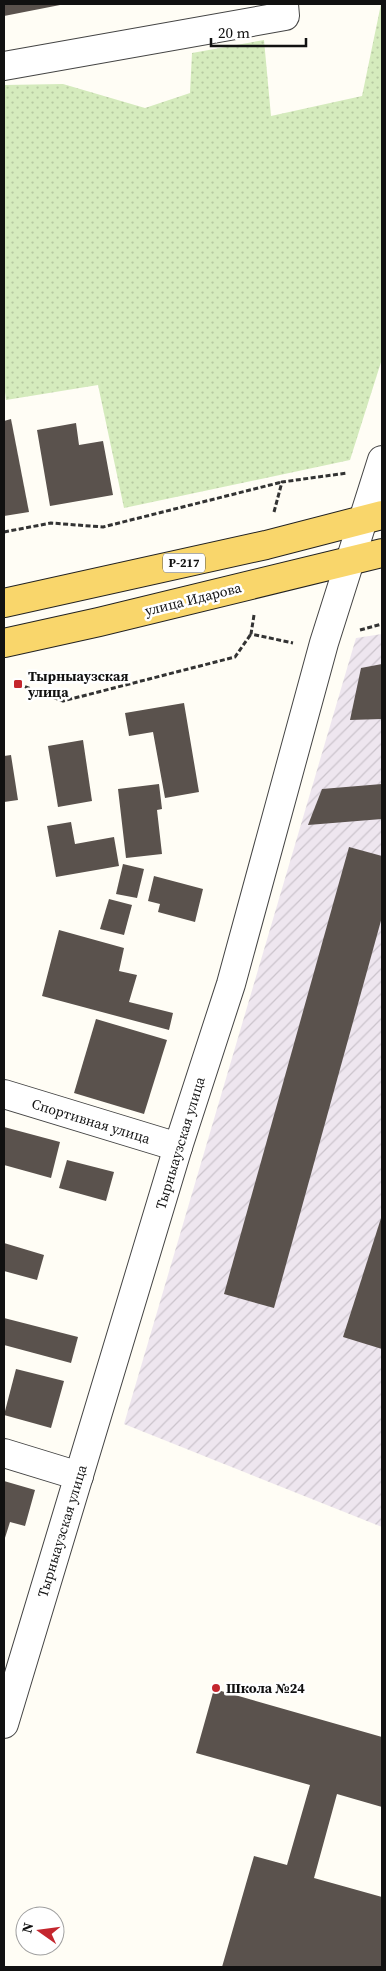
<svg xmlns="http://www.w3.org/2000/svg" width="386" height="1971" viewBox="0 0 386 1971" font-family="'Source Serif 4',serif">
	<style>
		.industrial { fill: url(#industrial-furrows) }
		.park { fill: url(#park-dots) }
		.building { fill: #5a524d }
		.lines { fill: none; stroke-linecap: round; stroke-linejoin: round }
		.minor-casing { stroke: #444; stroke-width: 30 }
		.major-casing { stroke: #222; stroke-width: 30 }
		.path { stroke: #333; stroke-width: 3; stroke-dasharray: 5 2.5; stroke-linecap: butt }
		.minor { stroke: #fff; stroke-width: 28 }
		.major { stroke: #f9d66b; stroke-width: 28 }
		.poi-dot { fill: #c4262e; stroke: #fff; stroke-width: 2 }
		.labels { text-anchor: middle; dominant-baseline: central; stroke-width: 5; stroke-linejoin: round; paint-order: stroke }
		.shield { fill: #fff; stroke: #585858; stroke-width: 1 }
		.shield-label { font-size: 12px; font-weight: bold; fill: #111 }
		.street-label { font-size: 14px; fill: #111; stroke: #fff }
		.poi-label { font-size: 14px; font-weight: bold; fill: #111; stroke: #fff; text-anchor: start }
	</style>
	<defs>
		<pattern id="industrial-furrows" width="10" height="10" patternUnits="userSpaceOnUse" patternTransform="scale(1.25)"><rect width="10" height="10" fill="#eee6ef"/><path d="M-1 1l2-2M0 10L10 0M9 11l2-2" fill="none" stroke="#cbc4cc"/></pattern>
		<pattern id="park-dots" width="8" height="8" patternUnits="userSpaceOnUse" patternTransform="scale(1.25)"><rect width="8" height="8" fill="#d5ebbd"/><path d="M2 2h.1M6 6h.1" fill="none" stroke="#b6c8a1" stroke-width="1.8" stroke-linecap="round"/></pattern>
	</defs>
	<rect width="100%" height="100%" fill="#fffdf5"/>
	<path class="industrial" d="M382,634V1527L124,1424L356,638Z"/>
	<path class="park" d="M381,4L382,359L350,460L124,508L98,385L6,400L4,384V85L63,84L145,108L190,93L192,53L264,40L271,116L362,96Z"/>
	<g class="building">
		<path d="M4,4H60V5L4,16Z"/>
		<path d="M11,419L29,512L4,516V421Z"/>
		<path d="M76,423L79,445L103,441L113,495L50,506L37,430Z"/>
		<path d="M382,664V719L350,720L361,668Z"/>
		<path d="M184,703L199,792L165,798L153,732L129,736L125,713Z"/>
		<path d="M83,740L92,801L58,807L48,746Z"/>
		<path d="M11,755L18,800L4,802V756Z"/>
		<path d="M159,784L162,809L157,810L162,854L126,858L118,789Z"/>
		<path d="M382,784V819L308,825L322,789Z"/>
		<path d="M71,822L75,844L114,837L119,866L56,877L47,826Z"/>
		<path d="M349,847L382,856V917L274,1308L224,1294Z"/>
		<path d="M123,864L144,869L137,898L116,894Z"/>
		<path d="M154,876L203,889L195,922L158,912L160,904L148,901Z"/>
		<path d="M109,899L132,905L124,935L100,929Z"/>
		<path d="M59,930L124,948L119,971L137,975L129,1002L173,1013L169,1030L42,996Z"/>
		<path d="M96,1019L167,1040L144,1114L74,1093Z"/>
		<path d="M4,1127L60,1142L51,1178L4,1165Z"/>
		<path d="M67,1160L114,1172L106,1201L59,1188Z"/>
		<path d="M382,1215V1349L343,1337Z"/>
		<path d="M4,1243L44,1255L37,1280L4,1271Z"/>
		<path d="M4,1318L78,1337L71,1363L4,1345Z"/>
		<path d="M16,1369L64,1381L51,1428L4,1415Z"/>
		<path d="M4,1481L35,1490L25,1526L10,1522L4,1541Z"/>
		<path d="M214,1689L382,1737V1807L337,1794L314,1878L382,1897V1967H222L254,1856L287,1865L310,1785L196,1753Z"/>
	</g>
	<g class="lines">
		<defs>
			<g id="minor">
				<path d="M4,66L285,16L284,4"/>
				<path d="M4,1094L178,1147"/>
				<path d="M4,1453L79,1476"/>
				<path d="M4,1724L178,1147L231,984L324,643L382,460"/>
			</g>
			<g id="major">
				<path d="M4,603L266,545L382,515"/>
				<path d="M4,643L99,622L382,553"/>
			</g>
		</defs>
		<use href="#minor" class="minor-casing"/>
		<use href="#major" class="major-casing"/>
		<g class="path">
			<path d="M274,512L282,482L347,473"/>
			<path d="M4,532L51,523L103,527L282,482"/>
			<path d="M254,615L251,634L293,643"/>
			<path d="M360,630L382,624"/>
			<path d="M18,684L63,701L235,657L251,634"/>
		</g>
		<use href="#minor" class="minor"/>
		<use href="#major" class="major"/>
	</g>
	<g class="poi-dot">
		<rect x="13" y="679" width="10" height="10" rx="2.5"/>
		<circle cx="216" cy="1688" r="5"/>
	</g>
	<g class="labels">
		<rect class="shield" x="163" y="553.5" width="42" height="19" rx="4"/>
		<g class="shield-label">
			<text x="184" y="563">Р-217</text>
		</g>
		<g class="street-label">
			<text transform="translate(193 599) rotate(-14)">улица Идарова</text>
			<text transform="translate(91 1121) rotate(17)">Спортивная улица</text>
			<text transform="translate(180 1143) rotate(-73)">Тырныаузская улица</text>
			<text transform="translate(62 1531) rotate(-73)">Тырныаузская улица</text>
		</g>
		<g class="poi-label">
			<text x="28" y="676">Тырныаузская<tspan x="28" dy="16">улица</tspan></text>
			<text x="226" y="1688">Школа №24</text>
		</g>
	</g>
	<rect width="386" height="1971" fill="none" stroke="#111111" stroke-width="10"/>
	<g transform="translate(40 1931) rotate(284)"><circle r="24" fill="#ffffff" stroke="#a0a0a0"/>
	<path d="M0-4L9 19L0 12L-9 19Z" fill="#c4262e"/>
	<text y="-8" font-size="14" font-weight="bold" text-anchor="middle" fill="#111111">N</text>
	</g>
	<path d="M211 38v8h95v-8" fill="none" stroke="#111111" stroke-width="2.5"/>
	<text x="218" y="38" font-size="15" fill="#111111" stroke="#ffffff" stroke-width="4" paint-order="stroke">20 m</text>
</svg>
